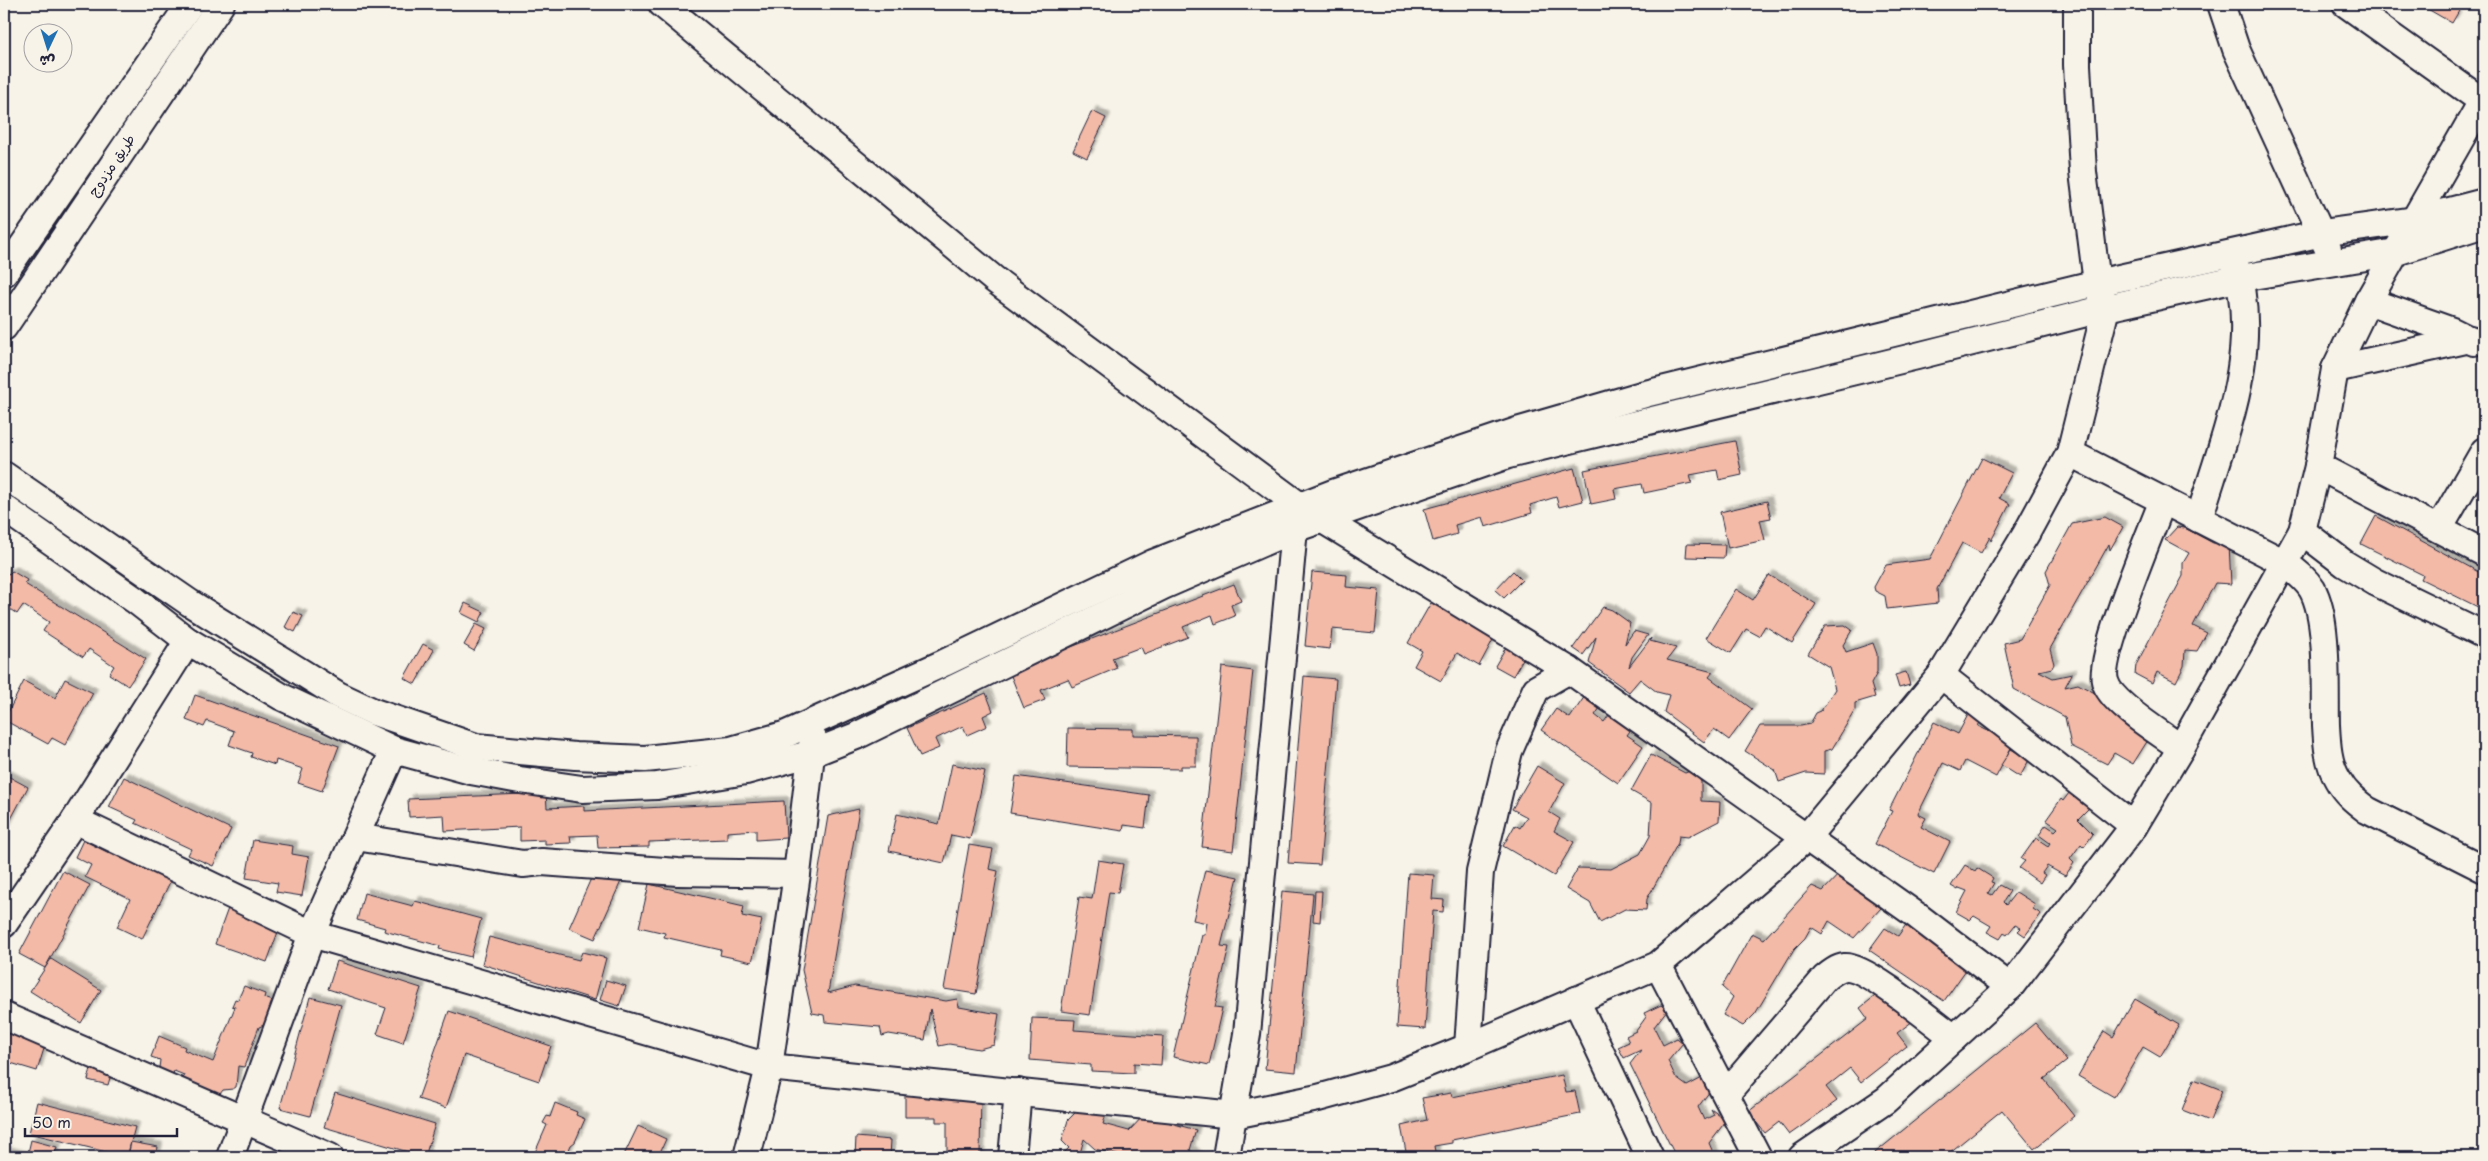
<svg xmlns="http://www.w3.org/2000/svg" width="2488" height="1161" viewBox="0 0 2488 1161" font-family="'Playpen Sans','Playpen Sans Arabic',sans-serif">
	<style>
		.building { fill: #f2baa7; stroke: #22223b; filter: url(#shadow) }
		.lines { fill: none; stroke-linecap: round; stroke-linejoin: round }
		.minor-casing { stroke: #22223b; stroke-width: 30 }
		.minor { stroke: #f7f3e8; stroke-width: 26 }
		.labels { text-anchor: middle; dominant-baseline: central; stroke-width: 4; stroke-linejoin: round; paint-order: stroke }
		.street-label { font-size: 14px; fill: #22223b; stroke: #f7f3e8 }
	</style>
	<defs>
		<filter id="shadow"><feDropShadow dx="4.5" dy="-4.5" stdDeviation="1" flood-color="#0004"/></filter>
	</defs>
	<rect width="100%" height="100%" fill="#f7f3e8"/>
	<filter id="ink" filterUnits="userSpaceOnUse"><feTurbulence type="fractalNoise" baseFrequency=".02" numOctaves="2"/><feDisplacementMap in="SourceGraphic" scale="10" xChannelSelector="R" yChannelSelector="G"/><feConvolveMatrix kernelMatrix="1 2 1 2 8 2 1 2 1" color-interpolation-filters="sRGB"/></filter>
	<g filter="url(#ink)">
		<g class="building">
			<path d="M2419,4H2463L2452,23Z"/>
			<path d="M1092,111L1106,118L1087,158L1073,151Z"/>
			<path d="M1735,441L1742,475L1719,480L1717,470L1690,475L1692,483L1644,493L1642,484L1614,489L1616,499L1591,504L1584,470Z"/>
			<path d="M1982,458L2012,473L1999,498L2010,504L1991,541L1990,537L1981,553L1962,543L1937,589L1938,603L1887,609L1885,596L1875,591L1874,587L1886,565L1930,559Z"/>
			<path d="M1574,468L1583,501L1559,507L1556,497L1530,505L1532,513L1485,527L1482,517L1455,525L1457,534L1433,541L1424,509Z"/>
			<path d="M1767,501L1771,518L1760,520L1765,540L1728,548L1720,512Z"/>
			<path d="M2376,516L2484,575V610L2421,579L2423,575L2361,544Z"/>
			<path d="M2105,517L2123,527L2110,550L2109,544L2050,649L2054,664L2052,668L2039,671L2053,678L2072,674L2065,687L2078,684L2108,700L2148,740L2133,764L2114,753L2107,764L2071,746L2065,717L2014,689L2004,643L2020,639L2050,585L2046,571L2072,524Z"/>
			<path d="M2177,527L2185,528L2213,543L2229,544L2231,584L2215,583L2193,626L2207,633L2197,651L2185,650L2184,666L2176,682L2157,672L2152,683L2135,674L2136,665L2183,576V563L2189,553L2165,540Z"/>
			<path d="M1687,544L1725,545L1724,558L1686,557Z"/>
			<path d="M4,571L9,574L12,571L27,580L25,584L146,659L128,686L109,674L114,666L89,649L83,657L43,631L49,622L23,605L17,614L4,605Z"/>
			<path d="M1513,571L1522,580L1504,598L1495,590Z"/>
			<path d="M1312,572L1347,575L1346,587L1379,590L1375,633L1332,629L1330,649L1305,646Z"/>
			<path d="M1769,575L1816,604L1792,643L1765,626L1759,636L1746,629L1731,653L1706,638L1736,589L1753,600Z"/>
			<path d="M1234,584L1241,601L1231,605L1235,616L1215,624L1212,615L1183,627L1188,637L1144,654L1141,647L1112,658L1117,668L1072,687L1068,679L1041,690L1045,700L1024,708L1009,671Z"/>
			<path d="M1432,601L1495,636L1479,666L1457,653L1441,681L1414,666L1422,651L1408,643Z"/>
			<path d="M465,603L484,612L479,622L461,613Z"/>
			<path d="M1603,607L1612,610L1630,623L1625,644L1634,631L1648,635L1632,657L1629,667L1651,638L1650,641L1676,648L1667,660L1713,672L1709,677L1752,709L1729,740L1714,729L1704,742L1664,712L1669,695L1657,692L1640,679L1629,692L1589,663L1596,637L1583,655L1573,648Z"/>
			<path d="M293,612L303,616L295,632L285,627Z"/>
			<path d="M476,624L486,629L474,651L464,645Z"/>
			<path d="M1845,625L1852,630L1843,645L1846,652L1873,643L1877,654V673L1871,684L1875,697L1855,703V710L1832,749L1824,751V774L1806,773L1779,782L1775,770L1745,751L1760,726H1801L1810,724L1816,713L1821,711L1835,689L1829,667L1808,654L1825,626Z"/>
			<path d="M423,644L434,650L415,684L404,678Z"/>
			<path d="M1506,647L1524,657L1513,676L1495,666Z"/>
			<path d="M1222,667L1253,671L1233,851L1202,847Z"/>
			<path d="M1906,672L1910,685L1899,688L1895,675Z"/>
			<path d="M1304,676L1336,679L1320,865L1288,863Z"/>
			<path d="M65,679L93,693L65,745L52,738L48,744L4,720L24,681L55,698Z"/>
			<path d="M1589,690L1605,701L1595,715L1604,722L1614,708L1636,723L1627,735L1643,746L1618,783L1541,730L1556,709L1570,718Z"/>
			<path d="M986,693L993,711L983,716L987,726L967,735L963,726L935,739L939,748L920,756L907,728Z"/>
			<path d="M195,695L339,746L322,791L298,783L303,769L276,760L275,765L251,757L252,753L229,745L234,731L207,721L204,727L186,720Z"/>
			<path d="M1972,707L1985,714L1978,726L1994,734L1998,727L2017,736L1996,777L1965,761L1960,771L1943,763L1918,814L1926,818L1921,827L1950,842L1934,874L1875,844L1892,811L1889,810L1934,722L1958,734Z"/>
			<path d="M1068,728L1133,729V735L1196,736V766H1181V769L1067,767Z"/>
			<path d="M2011,749L2029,760L2020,777L2001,765Z"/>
			<path d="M1651,755L1685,773L1695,769L1701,782V801L1720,802L1719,821L1688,837L1679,836L1678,843L1647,899L1646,910L1625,909L1600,922L1590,903L1566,889L1578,868L1611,869L1640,854L1650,836L1652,803L1631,791Z"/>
			<path d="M952,764L985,771L970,839L951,835L944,863L889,851L897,814L939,824Z"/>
			<path d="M1537,766L1565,783L1549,812L1560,819L1554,831L1574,842L1554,876L1503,846L1515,825L1520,828L1527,817L1512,809Z"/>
			<path d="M4,774L28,787L4,832Z"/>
			<path d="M1016,776L1149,795L1145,828L1124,825L1123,831L1010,813Z"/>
			<path d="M124,777L231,829L213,866L188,855L191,849L135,823L137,820L109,807Z"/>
			<path d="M546,793L547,808L584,806V811L784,801L786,838L756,840V830L727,832V839L649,842V847L598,848L597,835L570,836L571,843L545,844V840L520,841V827L445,831L444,815L409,817L408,799Z"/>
			<path d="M2069,793L2090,807L2078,819L2093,834L2084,847L2081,844L2070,859L2074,863L2065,876L2047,866L2042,873L2045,875L2040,883L2019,868L2025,861L2021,859L2036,838L2048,846L2050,843L2039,835L2046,825L2055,831L2058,828L2046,820L2061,799L2063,801Z"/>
			<path d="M859,809L828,993L855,986L946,1001L957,999L959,1007L999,1014L994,1045L979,1049L949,1044L939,1046L930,1009L925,1040L889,1034L882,1036L880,1027L825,1022L824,1015L812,1013L802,970L828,816Z"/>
			<path d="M83,840L115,856L118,849L173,876L142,939L117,927L130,899L85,877L91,865L75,857Z"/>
			<path d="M253,840L293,846L292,854L309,857L302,896L276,892L278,883L246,878Z"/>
			<path d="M969,845L993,849L989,869L998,871L976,994L944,989Z"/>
			<path d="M1098,860L1123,864L1118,893L1109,892L1090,1015L1061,1011L1079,897L1092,899Z"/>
			<path d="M597,865L623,877L595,939L569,928Z"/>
			<path d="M1965,865L1975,871L1977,868L1993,878L1991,882L1994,883L1988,893L1992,895L1999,885L2010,891L2003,902L2006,905L2016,892L2035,904L2033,909L2041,914L2025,936L2018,931L2021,928L2015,925L2007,935L2004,933L2000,939L1987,932L1991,926L1974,916L1970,920L1956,912L1967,891L1959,888L1958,890L1951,886Z"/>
			<path d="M1205,870L1238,877L1221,946L1229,947L1215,1007L1222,1008L1209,1065L1173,1057L1202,935H1205L1207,923L1193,920Z"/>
			<path d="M63,871L90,885L45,968L19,954Z"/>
			<path d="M1841,872L1881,908L1854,938L1829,921L1822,934L1811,927L1805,938L1794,949L1755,1014L1743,1026L1723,1015L1733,997L1722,987L1752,933L1764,939L1812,886L1823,891Z"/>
			<path d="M1408,873L1434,875L1432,899L1444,900L1443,912L1433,911L1425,1029L1397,1027Z"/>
			<path d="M649,884L744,906L742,916L762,920L752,962L720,955L721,950L664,937L665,933L639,927Z"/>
			<path d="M1282,891L1313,894L1296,1072L1265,1069Z"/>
			<path d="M1315,891H1322L1320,922L1313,921Z"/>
			<path d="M364,893L413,906L415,901L481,919L471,957L439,949L440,946L384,931L385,928L357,920Z"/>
			<path d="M230,903L282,921L267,962L215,944Z"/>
			<path d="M1917,909L1968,967L1944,1001L1869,950L1885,928L1898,936Z"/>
			<path d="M489,937L579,960L582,952L606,958L595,1000L482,964Z"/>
			<path d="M51,959L101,990L81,1023L30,991Z"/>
			<path d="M337,961L421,988L403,1043L377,1034L386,1008L328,989Z"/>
			<path d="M606,980L626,986L619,1006L600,1000Z"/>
			<path d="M1894,981L1921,1015L1897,1033L1907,1046L1861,1082L1850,1068L1826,1087L1837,1101L1789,1135L1779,1122L1765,1133L1748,1112L1868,1019L1860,1008Z"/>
			<path d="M244,986L265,994L264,998L273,1001L264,1025L259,1027L244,1067L238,1066L236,1087L233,1089L223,1090L220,1094L215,1095L214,1092L182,1079L184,1075L174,1071L173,1074L159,1068L160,1060L151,1057L159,1036L185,1047L184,1050L213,1062L235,1007L232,1006L235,999L238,1000Z"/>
			<path d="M310,997L341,1005L310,1116L280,1108Z"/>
			<path d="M2135,999L2179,1025L2160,1057L2143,1047L2114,1097L2078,1076L2104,1031L2113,1037Z"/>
			<path d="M1661,1005L1667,1010L1654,1027L1663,1045L1677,1038L1683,1043L1668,1061L1676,1078L1687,1086L1704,1077L1710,1091L1698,1107L1704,1120L1714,1115L1711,1109L1726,1121L1709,1143L1715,1157H1676L1630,1064L1641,1050L1624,1058L1618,1047L1629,1042L1626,1036L1636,1031L1646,1017L1644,1013Z"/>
			<path d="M449,1011L551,1046L539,1081L464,1055L446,1108L418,1099Z"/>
			<path d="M1032,1018L1075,1020L1074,1030L1163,1036L1161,1065L1134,1063V1073L1091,1071V1065L1030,1060Z"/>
			<path d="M2035,1023L2067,1061L2044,1079L2074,1116L2034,1149L2002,1110L1944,1157H1870Z"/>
			<path d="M4,1030L48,1036L37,1071L4,1061Z"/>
			<path d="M93,1061L113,1067L108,1085L88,1080Z"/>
			<path d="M1562,1075L1566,1092L1575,1091L1580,1114L1452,1140V1143L1434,1146L1436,1157H1407L1401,1126L1427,1120L1422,1098L1451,1093L1452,1097Z"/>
			<path d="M905,1078L981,1091L980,1157H947V1122H936V1117H905Z"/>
			<path d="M2194,1079L2222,1090L2210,1121L2182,1110Z"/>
			<path d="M335,1093L435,1124L425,1157L324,1127Z"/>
			<path d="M37,1102L135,1127L127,1157L29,1133Z"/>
			<path d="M555,1103L577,1112L576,1115L585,1119L575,1142L571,1145L566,1157H533L547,1125L543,1123L547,1116L550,1117Z"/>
			<path d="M1109,1105L1103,1124L1129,1131L1145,1114L1153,1121L1156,1119L1196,1130L1190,1150L1198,1157H1124L1095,1149L1084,1139L1079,1157H1060L1069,1148L1062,1141L1068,1120L1081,1107Z"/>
			<path d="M638,1126L666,1139L658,1157H623Z"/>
			<path d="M856,1137L891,1140L890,1157H855Z"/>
			<path d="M31,1140L57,1147L54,1157H4V1151L27,1157Z"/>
			<path d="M131,1142L158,1147L156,1157H128Z"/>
		</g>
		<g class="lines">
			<defs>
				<g id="minor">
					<path d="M662,4L995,280L1300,506L1569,670L1916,915L2010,987"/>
					<path d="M2221,4L2236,49L2328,249"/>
					<path d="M2346,4L2482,101"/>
					<path d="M4,273L190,4"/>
					<path d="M2368,301L2452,331L2474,342"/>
					<path d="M4,327L221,4"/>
					<path d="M2335,369L2470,339"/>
					<path d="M2070,453L2285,563C2295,571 2305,578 2312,589C2329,619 2325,689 2326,725C2327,744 2328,764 2338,780C2345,793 2355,801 2367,810L2484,869"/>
					<path d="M2318,466L2484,553"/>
					<path d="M4,475L190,603L338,695L374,712L476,747L575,756L645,759L731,750L784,735L944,663L1153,563L1333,493L1517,431L1645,394L2097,283L2322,233L2415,220L2484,202"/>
					<path d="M2163,500C2151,532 2098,656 2105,681C2110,703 2162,734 2181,748"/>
					<path d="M4,508L135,600L188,641L282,697L394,750L471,771L520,780L582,789L657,786L746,771L813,753L856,736L1163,586L1294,529L1508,455L1917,356L2106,308L2240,278L2396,252L2484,224"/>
					<path d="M2199,519C2224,436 2263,347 2234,261"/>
					<path d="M2439,529L2484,451"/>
					<path d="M2302,531L2345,564L2375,582L2484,635"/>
					<path d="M1941,675L2134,826"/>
					<path d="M75,820L312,934L769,1067L1234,1115L1318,1098L1391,1078L1468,1047L1658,965L1806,838L1941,675L2026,534L2070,453L2106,308L2097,283L2083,172L2077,65V4"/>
					<path d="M356,837L523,864L542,862L678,872L797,874"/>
					<path d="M4,924L75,820L188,641"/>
					<path d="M1658,965L1758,1157"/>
					<path d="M1576,1000L1650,1157"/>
					<path d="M4,1016L330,1157"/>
					<path d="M1468,1047L1480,872L1509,751L1536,689L1569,670"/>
					<path d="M1726,1094L1825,978C1831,973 1837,968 1845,967C1865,965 1934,1023 1954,1038"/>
					<path d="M230,1157L312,934L394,750"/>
					<path d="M747,1157L769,1067L797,874L813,738"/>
					<path d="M1012,1157L1018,1092"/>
					<path d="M1226,1157L1247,1034L1294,529"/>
					<path d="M1802,1157L1886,1100L2010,987L2134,826L2181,748L2302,531L2318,466L2335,369L2368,301L2484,98"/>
				</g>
			</defs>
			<use href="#minor" class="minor-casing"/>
			<use href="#minor" class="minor"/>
		</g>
	</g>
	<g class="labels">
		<g class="street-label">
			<text transform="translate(111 165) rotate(-56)">طريق مزدوج</text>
		</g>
	</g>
	<rect width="2488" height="1161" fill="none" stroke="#f7f3e8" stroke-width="20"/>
	<rect x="10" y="10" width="2468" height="1141" fill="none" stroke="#22223b" stroke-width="2" filter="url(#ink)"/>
	<g transform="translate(48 48) rotate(184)"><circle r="24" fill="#f7f3e8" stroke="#a29fa3"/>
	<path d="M0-4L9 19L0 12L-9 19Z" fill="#1f6fb2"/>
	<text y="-8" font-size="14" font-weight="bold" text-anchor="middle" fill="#22223b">ش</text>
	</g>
	<path d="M25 1128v8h152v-8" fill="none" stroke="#22223b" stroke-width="2.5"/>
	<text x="32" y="1128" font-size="15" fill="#22223b" stroke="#f7f3e8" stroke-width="4" paint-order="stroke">50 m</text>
</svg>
